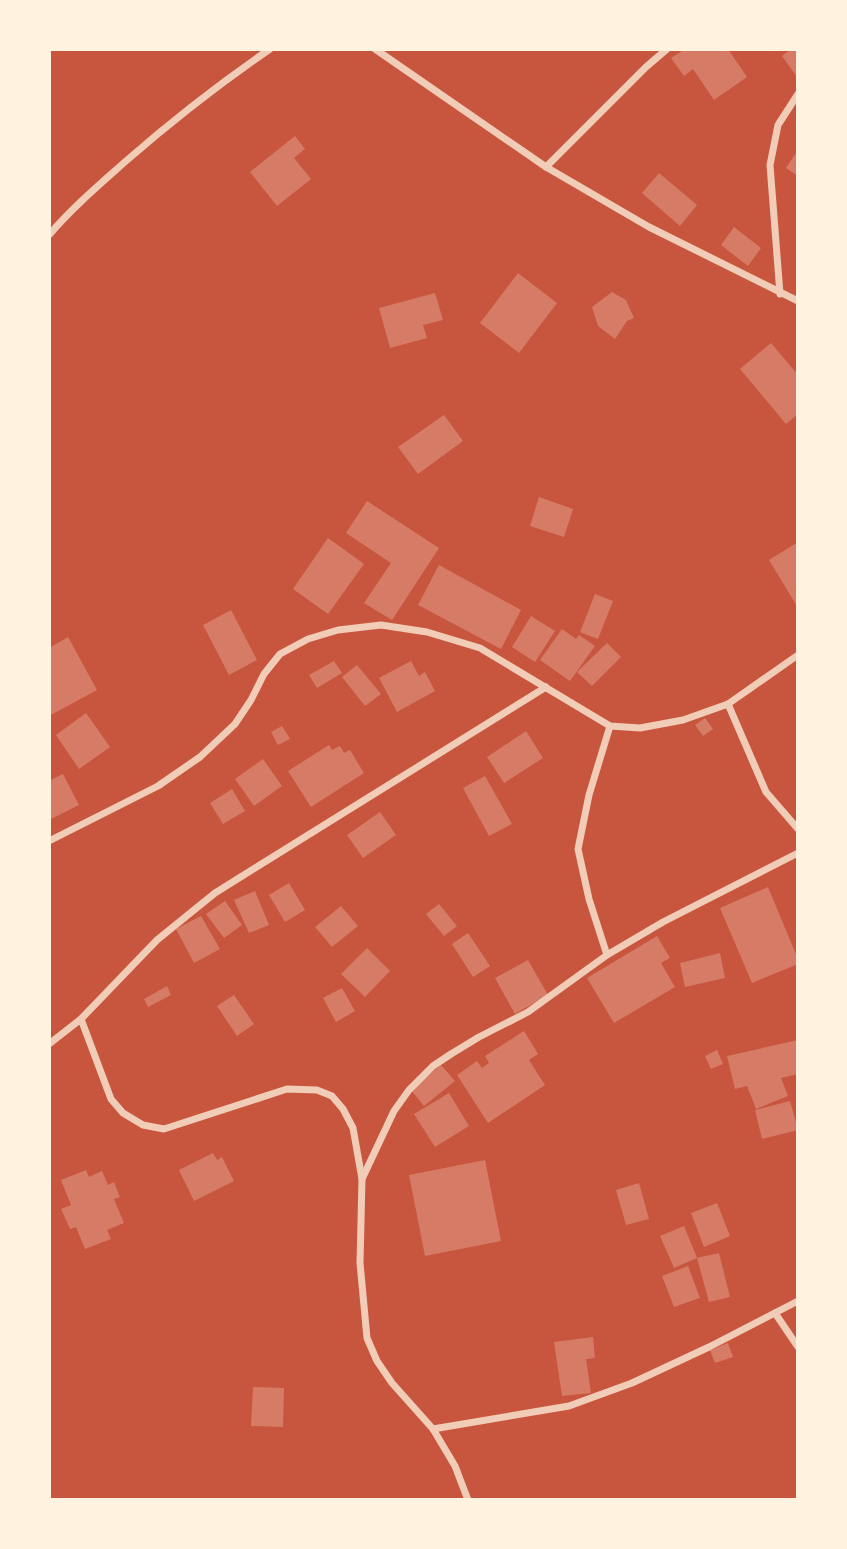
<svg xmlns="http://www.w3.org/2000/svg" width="847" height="1549" viewBox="0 0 847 1549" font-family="'Archivo Narrow',sans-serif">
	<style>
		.building { fill: #d67c66 }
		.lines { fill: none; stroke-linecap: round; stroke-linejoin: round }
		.minor { stroke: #f1ccb7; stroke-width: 7 }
	</style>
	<rect width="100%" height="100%" fill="#c8553d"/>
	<g class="building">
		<path d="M685,49H728L747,77L714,100L693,69L684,76L671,58Z"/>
		<path d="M791,49H798V78L782,56Z"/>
		<path d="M295,136L305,149L294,158L311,179L277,206L250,172Z"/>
		<path d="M798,150V176L786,168Z"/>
		<path d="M659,173L697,205L680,226L642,193Z"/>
		<path d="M734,227L761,248L748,266L721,245Z"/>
		<path d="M518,273L557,303L519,353L480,323Z"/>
		<path d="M612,292L626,300L634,318L627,321L615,339L598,326L592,307Z"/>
		<path d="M435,293L443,320L423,325L427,338L390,348L379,308Z"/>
		<path d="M771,343L798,375V414L786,424L740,369Z"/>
		<path d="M444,415L463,441L418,474L398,447Z"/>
		<path d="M539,497L573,509L564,537L530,526Z"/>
		<path d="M367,501L439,548L392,620L364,603L391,563L346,533Z"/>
		<path d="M328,538L364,564L328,614L293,589Z"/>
		<path d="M798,542V608L769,560Z"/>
		<path d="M439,565L521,610L501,649L418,605Z"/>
		<path d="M595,594L613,601L598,639L580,632Z"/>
		<path d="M231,610L257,660L229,675L203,625Z"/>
		<path d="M531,616L555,631L535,662L512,647Z"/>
		<path d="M562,629L576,639L579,635L595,646L570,681L540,660Z"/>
		<path d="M68,637L97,690L49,716V648Z"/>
		<path d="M607,643L621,657L592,686L577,672Z"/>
		<path d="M334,661L342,673L317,688L309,675Z"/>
		<path d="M411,661L419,676L425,672L435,691L397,712L379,678Z"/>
		<path d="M357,665L381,694L365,706L342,677Z"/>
		<path d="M86,713L110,747L79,769L56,735Z"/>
		<path d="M705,718L713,729L703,736L695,725Z"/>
		<path d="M282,726L290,739L278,745L271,732Z"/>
		<path d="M526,731L543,758L504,783L487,757Z"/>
		<path d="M329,745L332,750L340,746L344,753L350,750L364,773L311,807L288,771Z"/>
		<path d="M263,759L282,786L254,806L235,779Z"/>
		<path d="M63,774L79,805L49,820V781Z"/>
		<path d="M485,776L512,824L489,836L463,788Z"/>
		<path d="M232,789L245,811L223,824L210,803Z"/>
		<path d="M380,812L396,835L363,858L347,835Z"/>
		<path d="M289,883L305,910L285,922L269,895Z"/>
		<path d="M768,887L798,959V964L752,983L720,908Z"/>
		<path d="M255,891L269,925L249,933L234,900Z"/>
		<path d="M225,901L242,925L224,938L206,914Z"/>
		<path d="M439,904L457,926L444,936L426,914Z"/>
		<path d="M341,906L358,926L332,947L315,927Z"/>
		<path d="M201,916L220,949L194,963L176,929Z"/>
		<path d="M468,933L490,966L473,977L452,944Z"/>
		<path d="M657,936L670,958L661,963L675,987L614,1023L587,978Z"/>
		<path d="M367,948L390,971L365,997L341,974Z"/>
		<path d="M720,953L725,978L685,987L680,963Z"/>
		<path d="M528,960L548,995L515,1014L495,978Z"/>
		<path d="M167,986L171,995L148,1007L144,999Z"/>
		<path d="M342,988L355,1011L336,1022L323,998Z"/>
		<path d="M234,995L254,1024L237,1036L217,1006Z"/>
		<path d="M524,1031L538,1054L529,1060L545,1085L488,1123L457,1075L477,1061L482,1068L489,1063L485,1056Z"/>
		<path d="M798,1040V1074L781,1078L788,1096L756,1109L747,1086L735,1089L727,1056Z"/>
		<path d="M717,1050L723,1064L711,1069L705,1056Z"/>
		<path d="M441,1065L455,1081L424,1106L411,1090Z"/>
		<path d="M449,1093L469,1126L435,1147L414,1114Z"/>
		<path d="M790,1101L798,1130L762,1139L755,1110Z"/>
		<path d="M213,1153L217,1160L222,1157L234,1181L194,1201L179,1170Z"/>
		<path d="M485,1160L501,1241L425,1256L409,1175Z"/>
		<path d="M86,1170L89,1177L102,1171L108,1185L114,1182L120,1197L114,1199L124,1223L107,1230L111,1239L85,1249L76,1227L70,1229L61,1209L71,1205L61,1180Z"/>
		<path d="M639,1183L649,1219L626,1225L616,1190Z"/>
		<path d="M717,1203L730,1236L704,1247L691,1213Z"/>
		<path d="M684,1226L697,1258L674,1268L660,1236Z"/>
		<path d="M719,1253L730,1297L709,1302L697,1258Z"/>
		<path d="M688,1266L700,1298L674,1307L662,1276Z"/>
		<path d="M593,1337L595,1358L586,1359L591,1393L562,1396L554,1342Z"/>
		<path d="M728,1343L733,1357L715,1363L710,1350Z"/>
		<path d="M253,1387L284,1388L283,1427L251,1426Z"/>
	</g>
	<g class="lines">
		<g class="minor">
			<path d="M375,49L546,167L649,227L798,301"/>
			<path d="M546,167L646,67L667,49"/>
			<path d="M49,235C72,208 99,185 126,161C173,120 219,84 270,49"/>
			<path d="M780,294L770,165L778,125L798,94"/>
			<path d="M728,704L766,792L798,829"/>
			<path d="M49,841L158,786L200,757L235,724L251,700L264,674L280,654L308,639L338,630L381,625L427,632L480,648L610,726L640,728L683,720L728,704L798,655"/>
			<path d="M607,955L589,899L578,849L589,795L610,726"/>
			<path d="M81,1019L111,1099L123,1113L143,1125L164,1129L287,1089L317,1090L332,1096L343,1109L353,1128L362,1179"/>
			<path d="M49,1044L81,1019L157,940L215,893L546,687"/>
			<path d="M775,1313L798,1347"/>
			<path d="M433,1429L569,1406L632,1383L709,1347L798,1301"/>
			<path d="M468,1500L455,1466L433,1429L392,1383L377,1361L367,1338L360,1263L362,1179L394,1111L409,1090L433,1066L451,1054L479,1037L528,1012L607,955L663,922L798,853"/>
		</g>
	</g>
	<rect width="847" height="1549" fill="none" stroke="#fff3e0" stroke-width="102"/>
</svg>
